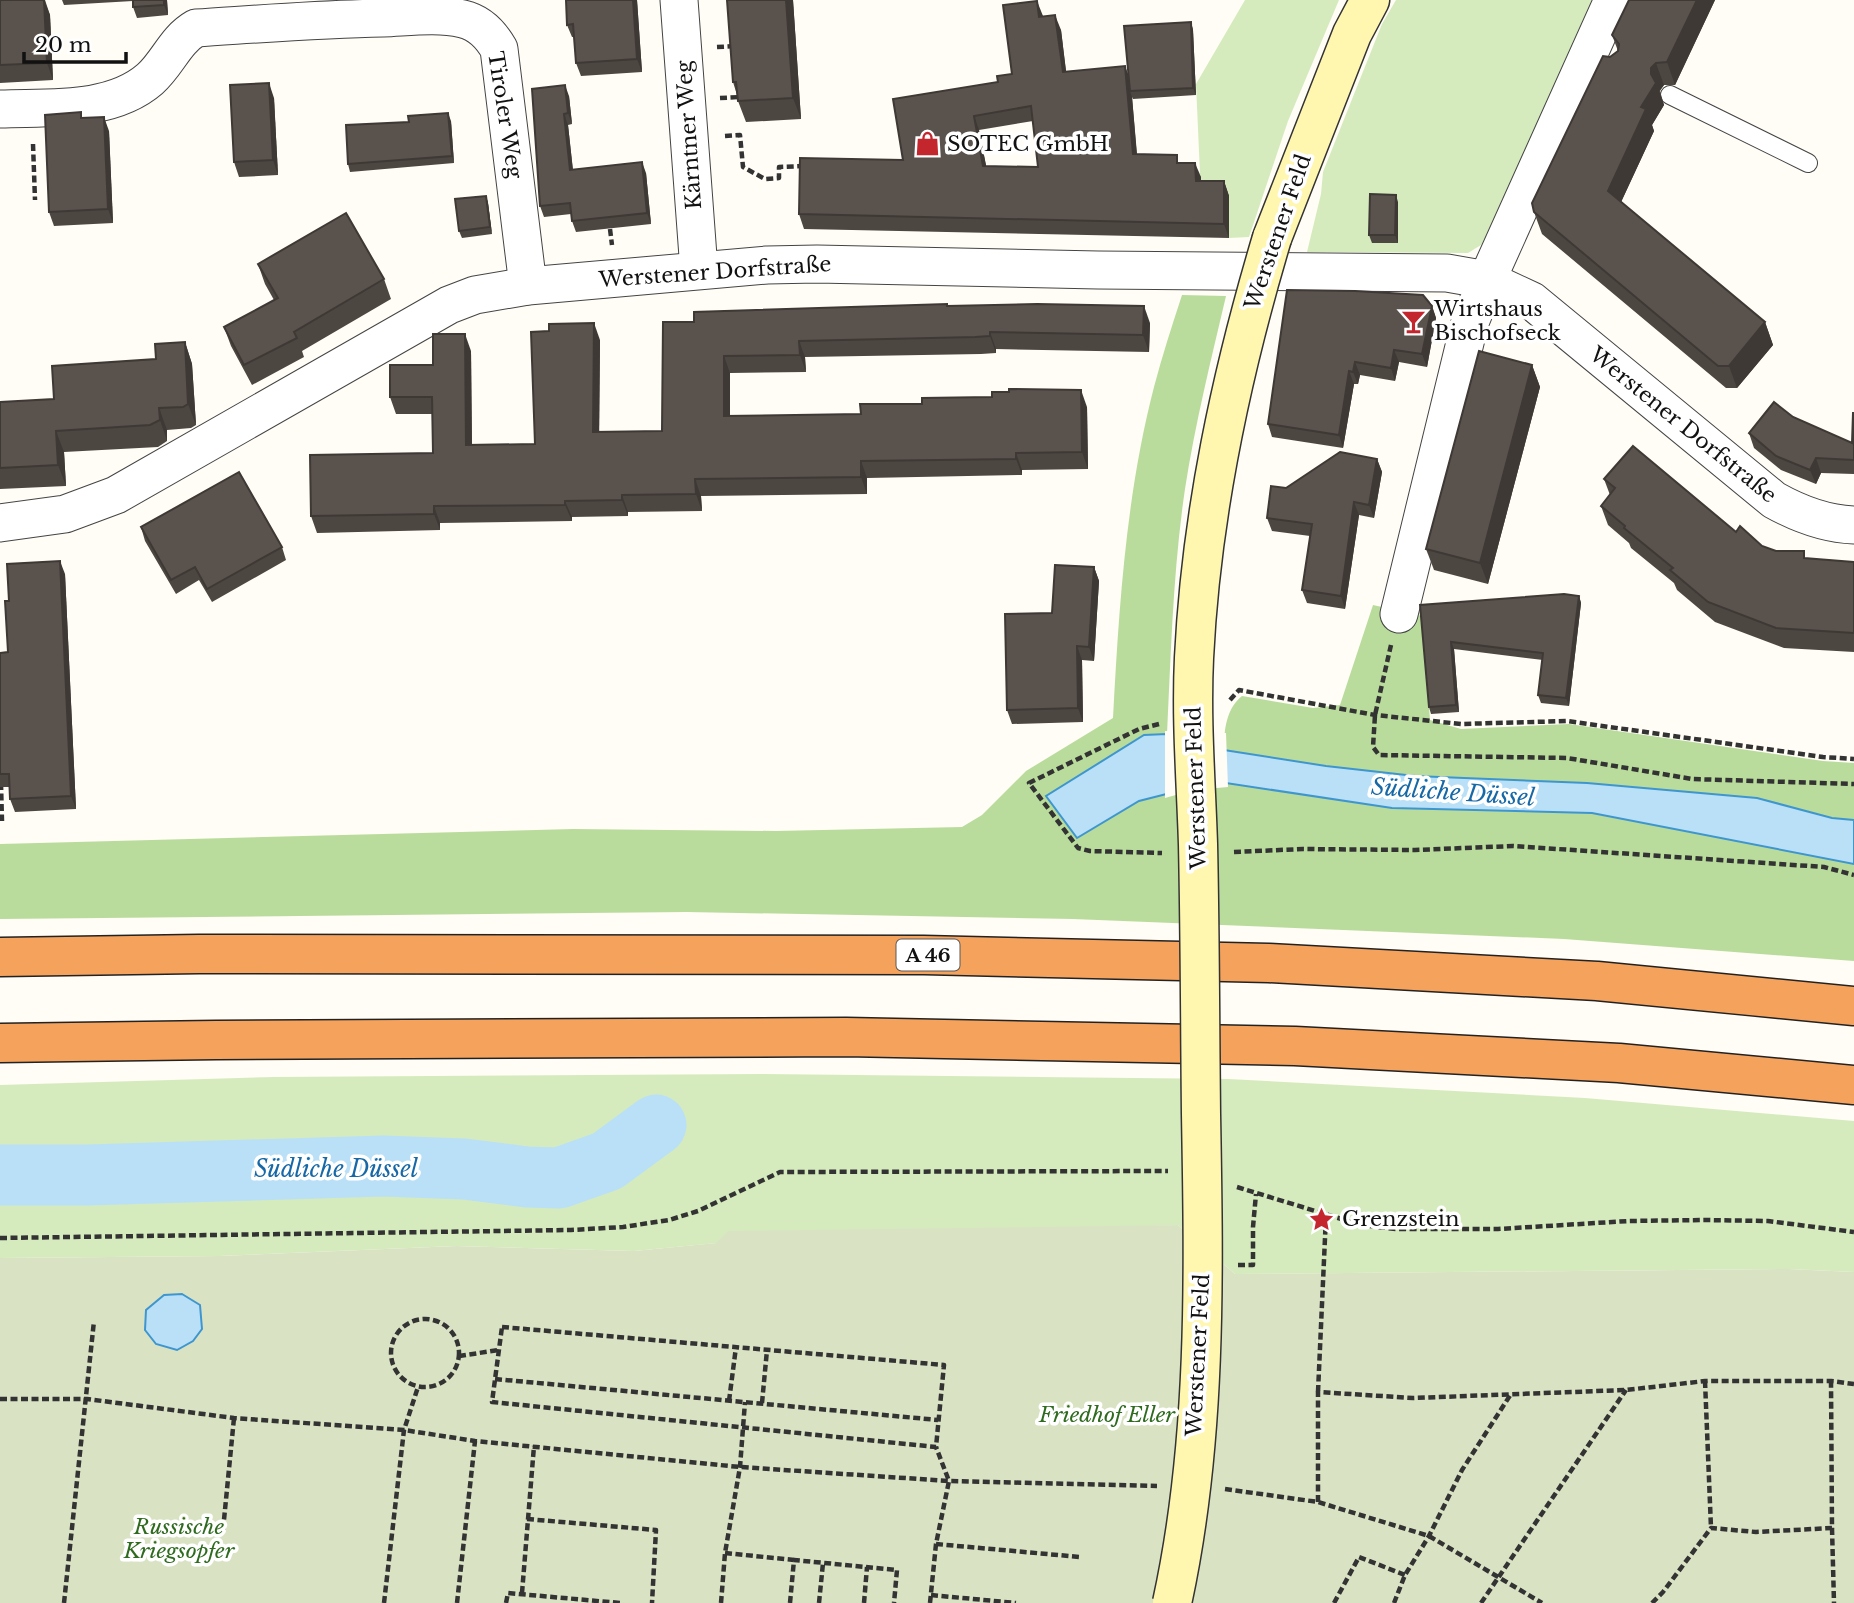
<svg xmlns="http://www.w3.org/2000/svg" width="1854" height="1603" viewBox="0 0 1854 1603" font-family="'Libre Baskerville',serif">
	<style>
		.green { fill: #d5ebbd }
		.forest { fill: #b9dc9c }
		.cemetery { fill: #d9e3c4 }
		.water { fill: #b9e0f7; stroke: #3f96cf; stroke-width: 2 }
		.pier { fill: #fffdf5 }
		.lines { fill: none; stroke-linecap: round; stroke-linejoin: round }
		.river { stroke: #b9e0f7; stroke-width: 61 }
		.lane-casing { stroke: #444; stroke-width: 20 }
		.street-casing { stroke: #444; stroke-width: 39 }
		.secondary-casing { stroke: #333; stroke-width: 41 }
		.highway-casing { stroke: #222; stroke-width: 41 }
		.path { stroke: #333; stroke-width: 4.5; stroke-dasharray: 7 3.5; stroke-linecap: butt }
		.lane { stroke: #fff; stroke-width: 18 }
		.street { stroke: #fff; stroke-width: 37 }
		.secondary { stroke: #fff6b0; stroke-width: 38 }
		.highway { stroke: #f5a25d; stroke-width: 38 }
		.secondary-bridge-casing { stroke: #333; stroke-width: 41; stroke-linecap: butt }
		.secondary-bridge { stroke: #fff6b0; stroke-width: 38 }
		.wall { fill: #4d4742; fill-rule: evenodd }
		.shaded-wall { fill: #3f3936 }
		.building { fill: #5a524d; stroke: #3f3936; stroke-width: 2; fill-rule: evenodd }
		.labels { text-anchor: middle; dominant-baseline: central; stroke-width: 7; stroke-linejoin: round; paint-order: stroke }
		.shield { fill: #fff; stroke: #585858; stroke-width: 2 }
		.shield-label { font-size: 19px; font-weight: bold; fill: #111 }
		.street-label { font-size: 21px; fill: #111; stroke: #fff }
		.poi-label { font-size: 21px; fill: #111; stroke: #fff; text-anchor: start }
		.park-label { font-size: 21px; font-style: italic; fill: #2f6b1f; stroke: #fff }
		.water-label { font-size: 23px; font-style: italic; fill: #1768a6; stroke: #fff }
	</style>
	<rect width="100%" height="100%" fill="#fffdf5"/>
	<g class="green">
		<path d="M1245,0H1339L1288,121L1249,237L1229,238V196H1201L1196,84Z"/>
		<path d="M1396,0H1599L1490,234L1481,245L1468,253L1307,252L1321,194L1323,172L1382,24Z"/>
		<path d="M763,1074L1228,1079L1585,1098L1854,1121V1272L1789,1269L1235,1274L1178,1225L717,1243L634,1251L456,1246L219,1256L0,1258V1181L397,1179L543,1189L575,1187L669,1131L658,1120L577,1163L0,1166V1085L274,1077Z"/>
	</g>
	<g class="forest">
		<path d="M1182,295L1226,296C1211,360 1195,424 1185,489C1173,570 1171,653 1167,734L1047,796L1077,837L1139,801L1194,787L1226,783L1392,808L1592,813L1854,864V961L1564,939L1073,919L687,912L0,919V844L573,829L776,831L962,827L982,815L1026,771L1113,718C1119,607 1126,495 1154,387C1162,356 1172,326 1182,295Z"/>
		<path d="M1373,605L1422,616L1430,720L1461,729L1569,724L1823,761L1854,763V820L1832,818L1757,798L1587,783L1415,776L1326,766L1224,750C1224,730 1226,709 1242,696L1313,708L1340,705Z"/>
	</g>
	<path class="cemetery" d="M1178,1225L1235,1274L1789,1269L1854,1272V1603H0V1258L219,1256L456,1246L634,1251L716,1243L728,1231Z"/>
	<g class="water">
		<path d="M1167,734L1224,750L1326,766L1415,776L1587,783L1757,798L1832,818L1854,820V864L1592,813L1392,808L1226,783L1194,787L1139,801L1077,838L1046,796L1144,735Z"/>
		<path d="M182,1294L200,1305L202,1329L193,1341L177,1350L156,1344L145,1330L146,1310L164,1295Z"/>
	</g>
	<path class="pier" d="M1165,731L1226,733L1228,787L1194,790L1165,798Z"/>
	<g class="lines">
		<path class="river" d="M0,1175H87L383,1166L464,1169L527,1177L559,1178L607,1161L656,1125"/>
		<defs>
			<path id="lane" d="M1670,95L1808,163"/>
			<g id="street">
				<path d="M679,0L699,270"/>
				<path d="M0,109C49,107 111,113 150,79C168,63 175,40 196,28C259,24 321,19 383,18C409,17 438,13 463,19C480,23 491,35 499,49L528,286"/>
				<path d="M0,523L65,514L116,495L449,305L475,295L528,286L767,265L817,264L1098,270L1447,273L1487,280L1532,301L1774,500C1799,514 1825,524 1854,525"/>
				<path d="M1399,614L1470,322L1487,280L1613,0"/>
			</g>
			<path id="secondary" d="M1272,238L1352,34L1370,0"/>
			<g id="highway">
				<path d="M0,957L199,954L924,955L1269,963L1597,981L1854,1006"/>
				<path d="M0,1043L216,1040L846,1037L1295,1046L1619,1063L1854,1085"/>
			</g>
		</defs>
		<use href="#lane" class="lane-casing"/>
		<use href="#street" class="street-casing"/>
		<use href="#secondary" class="secondary-casing"/>
		<use href="#highway" class="highway-casing"/>
		<g class="path">
			<path d="M717,47L736,46"/>
			<path d="M720,98L740,97"/>
			<path d="M725,136L740,135L743,167L765,179L779,178V167L804,166"/>
			<path d="M33,144L35,200"/>
			<path d="M610,229L612,245"/>
			<path d="M1391,645L1375,715L1373,747L1379,755L1567,758L1692,779L1854,784"/>
			<path d="M1230,700L1239,690L1375,715L1461,724L1567,721L1823,757L1854,759"/>
			<path d="M1159,724L1139,729L1029,783L1078,848L1090,851L1162,853"/>
			<path d="M1,783L2,821"/>
			<path d="M1234,852L1303,849L1415,850L1513,846L1824,867L1854,875"/>
			<path d="M1237,1187L1361,1225L1396,1229H1498L1629,1221L1705,1220L1768,1221L1854,1232"/>
			<path d="M0,1238L571,1230L623,1227L669,1220L698,1211L780,1172L1168,1171"/>
			<path d="M1238,1265H1253V1227L1256,1194"/>
			<circle cx="425" cy="1353" r="34"/>
			<path d="M502,1327L944,1365L936,1447L492,1402Z"/>
			<path d="M459,1356L499,1350"/>
			<path d="M495,1379L938,1420"/>
			<path d="M1705,1381L1711,1528"/>
			<path d="M1318,1392L1326,1216"/>
			<path d="M0,1399H87L234,1418L404,1430L475,1441L740,1467L949,1481L1157,1486"/>
			<path d="M729,1401L736,1347"/>
			<path d="M762,1403L767,1350"/>
			<path d="M1225,1489L1318,1502L1429,1536L1542,1603"/>
			<path d="M1318,1502V1392L1413,1398L1626,1390L1705,1381H1831L1854,1384"/>
			<path d="M527,1519L656,1530L652,1603"/>
			<path d="M1832,1528L1834,1603"/>
			<path d="M223,1530L234,1418"/>
			<path d="M936,1544L1080,1557"/>
			<path d="M725,1553L794,1560"/>
			<path d="M522,1593L534,1446"/>
			<path d="M931,1595L1016,1603"/>
			<path d="M64,1603L94,1321"/>
			<path d="M384,1603L404,1430L418,1387"/>
			<path d="M457,1603L475,1441"/>
			<path d="M506,1603L508,1593L620,1603"/>
			<path d="M721,1603L725,1553L740,1467L745,1402"/>
			<path d="M790,1603L794,1560L897,1570L894,1603"/>
			<path d="M819,1603L823,1563"/>
			<path d="M864,1603L867,1567"/>
			<path d="M930,1603L936,1544L949,1481L936,1447"/>
			<path d="M1334,1603L1359,1557L1405,1575"/>
			<path d="M1394,1603L1405,1575L1429,1536L1462,1470L1511,1394"/>
			<path d="M1481,1603L1626,1390"/>
			<path d="M1652,1603L1663,1592L1711,1528L1756,1532L1832,1528L1831,1381"/>
		</g>
		<use href="#lane" class="lane"/>
		<use href="#street" class="street"/>
		<use href="#secondary" class="secondary"/>
		<use href="#highway" class="highway"/>
		<defs>
			<path id="secondary-bridge" d="M1172,1603C1207,1443 1204,1277 1201,1114C1200,1024 1200,934 1198,844C1196,782 1191,720 1194,658C1201,514 1231,375 1272,238"/>
		</defs>
		<use href="#secondary-bridge" class="secondary-bridge-casing"/>
		<use href="#secondary-bridge" class="secondary-bridge"/>
	</g>
	<g class="wall">
		<path d="M0,0H45L50,15L53,80L0,83Z"/>
		<path d="M62,0H167L168,15L137,18L133,7V1L64,5Z"/>
		<path d="M637,0L642,72L581,76L576,63L574,37H572L567,25Z"/>
		<path d="M793,0L801,119L746,122L738,101L737,95L733,82Z"/>
		<path d="M1629,0H1715L1675,85H1664L1660,91L1664,105L1652,125L1654,131L1621,202L1765,322L1773,345L1737,388H1726L1542,234L1534,212L1610,57L1618,51L1612,35Z"/>
		<path d="M1043,17L1061,30L1066,72L1128,75L1191,22L1193,30L1196,95L1133,99L1132,97L1137,154L1180,163L1201,177V181H1224L1229,196V238L804,229L799,214L903,160L998,82L1012,74ZM1033,121L1038,167L986,166L979,130Z"/>
		<path d="M569,96L572,124L568,125L573,170L646,173L651,224L576,232L572,221L571,214L544,217L540,206Z"/>
		<path d="M274,98L278,175L239,177L234,162Z"/>
		<path d="M451,121L454,163L350,172L348,164Z"/>
		<path d="M109,131L113,223L54,226L49,212Z"/>
		<path d="M486,196L488,203L492,234L462,238L459,231Z"/>
		<path d="M1398,202V243H1372L1369,235Z"/>
		<path d="M258,264L384,279L391,299L302,351L304,357L252,385L231,346L224,327L274,300L265,284Z"/>
		<path d="M948,306L1150,323L1149,352L996,349V353L981,354L805,357L806,372L730,373V416L861,414L1087,407L1088,469L1022,470V475L867,478V494L701,496L702,511L628,512V516L572,517V521L440,523V530L317,533L311,516L433,453V414H396L390,397L433,365L471,351L472,445L535,444L600,340L599,432L662,431L694,322Z"/>
		<path d="M1432,306L1436,318L1427,367L1399,362L1395,381L1360,375L1358,384H1354L1343,448L1272,437L1268,424Z"/>
		<path d="M185,342L192,364L196,425L191,428L167,430V441L158,447L64,452L66,486L0,489V402L54,399L156,359Z"/>
		<path d="M1532,365L1540,387L1488,584L1434,570L1426,549Z"/>
		<path d="M1854,413V474L1821,473L1816,484L1781,470L1754,448L1749,433L1793,417L1852,443Z"/>
		<path d="M1377,459L1382,472L1374,518L1359,515L1345,609L1307,603L1302,590L1310,536L1272,531L1267,518L1286,488Z"/>
		<path d="M1604,479L1736,532L1762,546L1776,551L1806,559L1854,562V652L1784,648L1715,622L1677,590L1674,583L1631,548L1629,543L1608,525L1601,506L1610,495Z"/>
		<path d="M141,527L282,547L286,560L212,602L199,580L176,594L145,541Z"/>
		<path d="M1094,567L1099,581L1094,661L1082,660L1083,722L1012,724L1007,710L1052,613Z"/>
		<path d="M65,574L76,809L15,812L10,799V787H0V653L8,652L9,601Z"/>
		<path d="M1579,596L1581,603L1569,706L1541,703L1538,695L1543,660L1454,649L1459,712L1431,714L1429,707L1420,605Z"/>
	</g>
	<g class="shaded-wall">
		<path d="M44,0L50,15L53,80L47,63Z"/>
		<path d="M164,0H167L168,15L164,5Z"/>
		<path d="M633,0H637L642,72L637,59Z"/>
		<path d="M786,0H793L801,119L793,98Z"/>
		<path d="M1697,0H1715L1675,85L1667,62Z"/>
		<path d="M1037,1L1043,16L1045,32L1039,17Z"/>
		<path d="M1055,15L1061,30L1068,87L1063,72Z"/>
		<path d="M1191,22L1193,30L1196,95L1193,88Z"/>
		<path d="M1656,63L1664,85L1659,91L1664,105L1652,125L1654,131L1616,213L1608,191L1641,107L1651,68Z"/>
		<path d="M1125,66L1131,81L1130,91L1132,97L1138,169L1133,154Z"/>
		<path d="M269,83L274,98L278,175L273,160Z"/>
		<path d="M565,85L569,96L572,124L568,113Z"/>
		<path d="M448,113L451,121L454,163L452,156Z"/>
		<path d="M564,114L568,125L574,181L570,170Z"/>
		<path d="M974,116L979,130L989,180L983,166Z"/>
		<path d="M104,117L109,131L113,223L108,209Z"/>
		<path d="M642,162L646,173L651,224L647,213Z"/>
		<path d="M1195,163L1201,177V196L1196,181Z"/>
		<path d="M1224,181L1229,196V238L1224,224Z"/>
		<path d="M1396,195L1398,202V243L1395,235Z"/>
		<path d="M486,196L488,203L492,234L490,227Z"/>
		<path d="M1144,306L1150,323L1149,352L1143,335Z"/>
		<path d="M1432,306L1436,318L1427,367L1422,354Z"/>
		<path d="M1765,322L1773,345L1737,388L1729,366Z"/>
		<path d="M594,323L600,340L599,449L593,432Z"/>
		<path d="M990,332L996,349V353L990,336Z"/>
		<path d="M465,334L471,351L472,462L466,445Z"/>
		<path d="M799,341L805,357L806,372L800,355Z"/>
		<path d="M185,342L192,364L196,425L188,404Z"/>
		<path d="M1394,350L1399,362L1395,381L1391,368Z"/>
		<path d="M724,356L730,373V433L724,416Z"/>
		<path d="M1355,362L1360,375L1358,384L1353,372Z"/>
		<path d="M1532,365L1540,387L1488,584L1480,563Z"/>
		<path d="M1349,371L1354,384L1343,448L1339,435Z"/>
		<path d="M1081,390L1087,407L1088,469L1082,452Z"/>
		<path d="M159,408L167,430V441L160,420Z"/>
		<path d="M56,431L64,452L66,486L58,465Z"/>
		<path d="M1016,453L1022,470V475L1016,459Z"/>
		<path d="M1816,458L1821,473L1816,484L1810,470Z"/>
		<path d="M1377,459L1382,472L1374,518L1369,505Z"/>
		<path d="M861,461L867,478V494L861,477Z"/>
		<path d="M695,479L701,496L702,511L696,494Z"/>
		<path d="M622,495L628,512V516L622,500Z"/>
		<path d="M565,501L572,517V521L565,505Z"/>
		<path d="M1354,502L1359,515L1345,609L1341,596Z"/>
		<path d="M434,506L440,523V530L434,514Z"/>
		<path d="M60,561L65,574L76,809L71,796Z"/>
		<path d="M1094,567L1099,581L1094,661L1089,647Z"/>
		<path d="M1579,596L1581,603L1569,706L1566,698Z"/>
		<path d="M1451,642L1454,649L1459,712L1456,705Z"/>
		<path d="M1077,646L1082,660L1083,722L1078,708Z"/>
	</g>
	<g class="building">
		<path d="M0,0H44L47,63L0,65Z"/>
		<path d="M133,0H164V5L133,7Z"/>
		<path d="M566,0H633L637,59L576,63L573,24L567,25Z"/>
		<path d="M727,0H786L793,98L738,101L736,82H733Z"/>
		<path d="M1629,0H1697L1667,62L1656,63L1651,68V74L1656,83L1641,107L1646,109L1608,191L1765,322L1729,366H1718L1534,212L1532,203L1603,56L1610,57L1618,51L1619,44L1612,35Z"/>
		<path d="M1037,1L1039,17L1055,15L1063,72L1125,66L1133,154L1177,155V163H1195L1196,181H1224V224L799,214L800,158L903,160L893,99L998,82L997,76L1012,74L1003,5ZM1031,106L1038,167L983,166L974,116Z"/>
		<path d="M1191,22L1193,88L1130,91L1124,26Z"/>
		<path d="M269,83L273,160L234,162L230,85Z"/>
		<path d="M565,85L568,113L564,114L570,170L642,162L647,213L572,221L570,203L540,206L532,89Z"/>
		<path d="M81,112V118L104,117L108,209L49,212L45,115Z"/>
		<path d="M448,113L452,156L348,164L346,125L409,122L408,116Z"/>
		<path d="M1370,194L1396,195L1395,235H1369Z"/>
		<path d="M486,196L490,227L459,231L455,199Z"/>
		<path d="M346,213L384,279L294,332L297,338L244,365L224,327L278,298L258,264Z"/>
		<path d="M1287,290L1355,291L1423,295L1432,306L1422,354L1394,350L1391,368L1355,362L1353,372L1349,371L1339,435L1268,424Z"/>
		<path d="M947,304V306L1037,304L1144,306L1143,335L990,332V336L975,337L799,341L800,355L724,356V416L861,414L860,404H922V398L992,397V392H1009V389L1081,390L1082,452L1016,453V459L861,461V477L695,479L696,494L622,495V500L565,501V505L434,506V514L311,516L310,455L433,453L432,397H390V365H433V334H465L466,445L535,444L531,332L549,331V324L594,323L593,432L662,431L663,322H694V312Z"/>
		<path d="M185,342L188,404L183,407L159,408L160,420L150,425L56,431L58,465L0,468V402L54,399L52,366L156,359L155,344Z"/>
		<path d="M1479,351L1532,365L1480,563L1426,549Z"/>
		<path d="M1774,402L1793,417L1852,443L1853,413H1854V460L1816,458L1810,470L1776,456L1749,433Z"/>
		<path d="M1633,446L1736,532L1740,526L1762,546L1776,551H1804V558L1854,562V633L1776,628L1708,602L1670,570L1673,568L1624,528L1625,526L1601,506L1615,488L1604,479Z"/>
		<path d="M1340,452L1377,459L1369,505L1354,502L1341,596L1302,590L1312,524L1267,518L1271,486L1286,488Z"/>
		<path d="M239,472L282,547L207,589L195,567L171,580L141,527Z"/>
		<path d="M60,561L71,796L10,799L9,774H0V653L8,652L5,601H9L7,564Z"/>
		<path d="M1055,565L1094,567L1089,647L1077,646L1078,708L1007,710L1005,614L1052,613Z"/>
		<path d="M1564,594L1579,596L1566,698L1538,695L1543,653L1451,642L1456,705L1429,707L1420,605Z"/>
	</g>
	<defs>
		<symbol id="shop-bare" viewBox="-9 -9 18 18"><path d="M-5-2.5h2.3a2.7 3.5 0 0 1 5.4 0H5L5.5 6h-11ZM-1.5-2.5h3a1.5 2.3 0 0 0-3 0Z" fill="#c4262e" stroke="#fff" stroke-width="2.5" paint-order="stroke"/></symbol>
		<symbol id="bar-bare" viewBox="-9 -9 18 18"><path d="M-6-5H6L.8 .8V4.5H3.5V6h-7V4.5H-.8V.8Z" fill="#c4262e" stroke="#fff" stroke-width="2.5" paint-order="stroke"/></symbol>
		<symbol id="sight-bare" viewBox="-9 -9 18 18"><path d="M0-6L1.8-2.2L6-1.7L2.9 1.2L3.7 5.4L0 3.3L-3.7 5.4L-2.9 1.2L-6-1.7L-1.8-2.2Z" fill="#c4262e" stroke="#fff" stroke-width="2.5" paint-order="stroke"/></symbol>
	</defs>
	<g fill-rule="evenodd">
		<use href="#shop-bare" x="910" y="126" width="35" height="35"/>
		<use href="#bar-bare" x="1396" y="304" width="35" height="35"/>
		<use href="#sight-bare" x="1304" y="1202" width="35" height="35"/>
	</g>
	<g class="labels">
		<rect class="shield" x="896.5" y="939.5" width="63" height="31" rx="5"/>
		<g class="shield-label">
			<text x="928" y="955">A 46</text>
		</g>
		<g class="street-label">
			<text transform="translate(505 115) rotate(81)">Tiroler Weg</text>
			<text transform="translate(689 135) rotate(-94)">Kärntner Weg</text>
			<text transform="translate(1278 232) rotate(-71)">Werstener Feld</text>
			<text transform="translate(715 272) rotate(-4)">Werstener Dorfstraße</text>
			<text transform="translate(1683 425) rotate(39)">Werstener Dorfstraße</text>
			<text transform="translate(1196 788) rotate(-92)">Werstener Feld</text>
			<text transform="translate(1198 1355) rotate(-87)">Werstener Feld</text>
		</g>
		<g class="poi-label">
			<text x="947" y="144">SOTEC GmbH</text>
			<text x="1434" y="309">Wirtshaus<tspan x="1434" dy="24">Bischofseck</tspan></text>
			<text x="1342" y="1219">Grenzstein</text>
		</g>
		<g class="park-label">
			<text x="1107" y="1415">Friedhof Eller</text>
			<text x="179" y="1527">Russische<tspan x="179" dy="24">Kriegsopfer</tspan></text>
		</g>
		<g class="water-label">
			<text transform="translate(1453 792) rotate(4)">Südliche Düssel</text>
			<text x="336" y="1169">Südliche Düssel</text>
		</g>
	</g>
	<path d="M24 52v10h102v-10" fill="none" stroke="#111111" stroke-width="3.5"/>
	<text x="35" y="52" font-size="21" fill="#111111" stroke="#ffffff" stroke-width="5" paint-order="stroke">20 m</text>
</svg>
